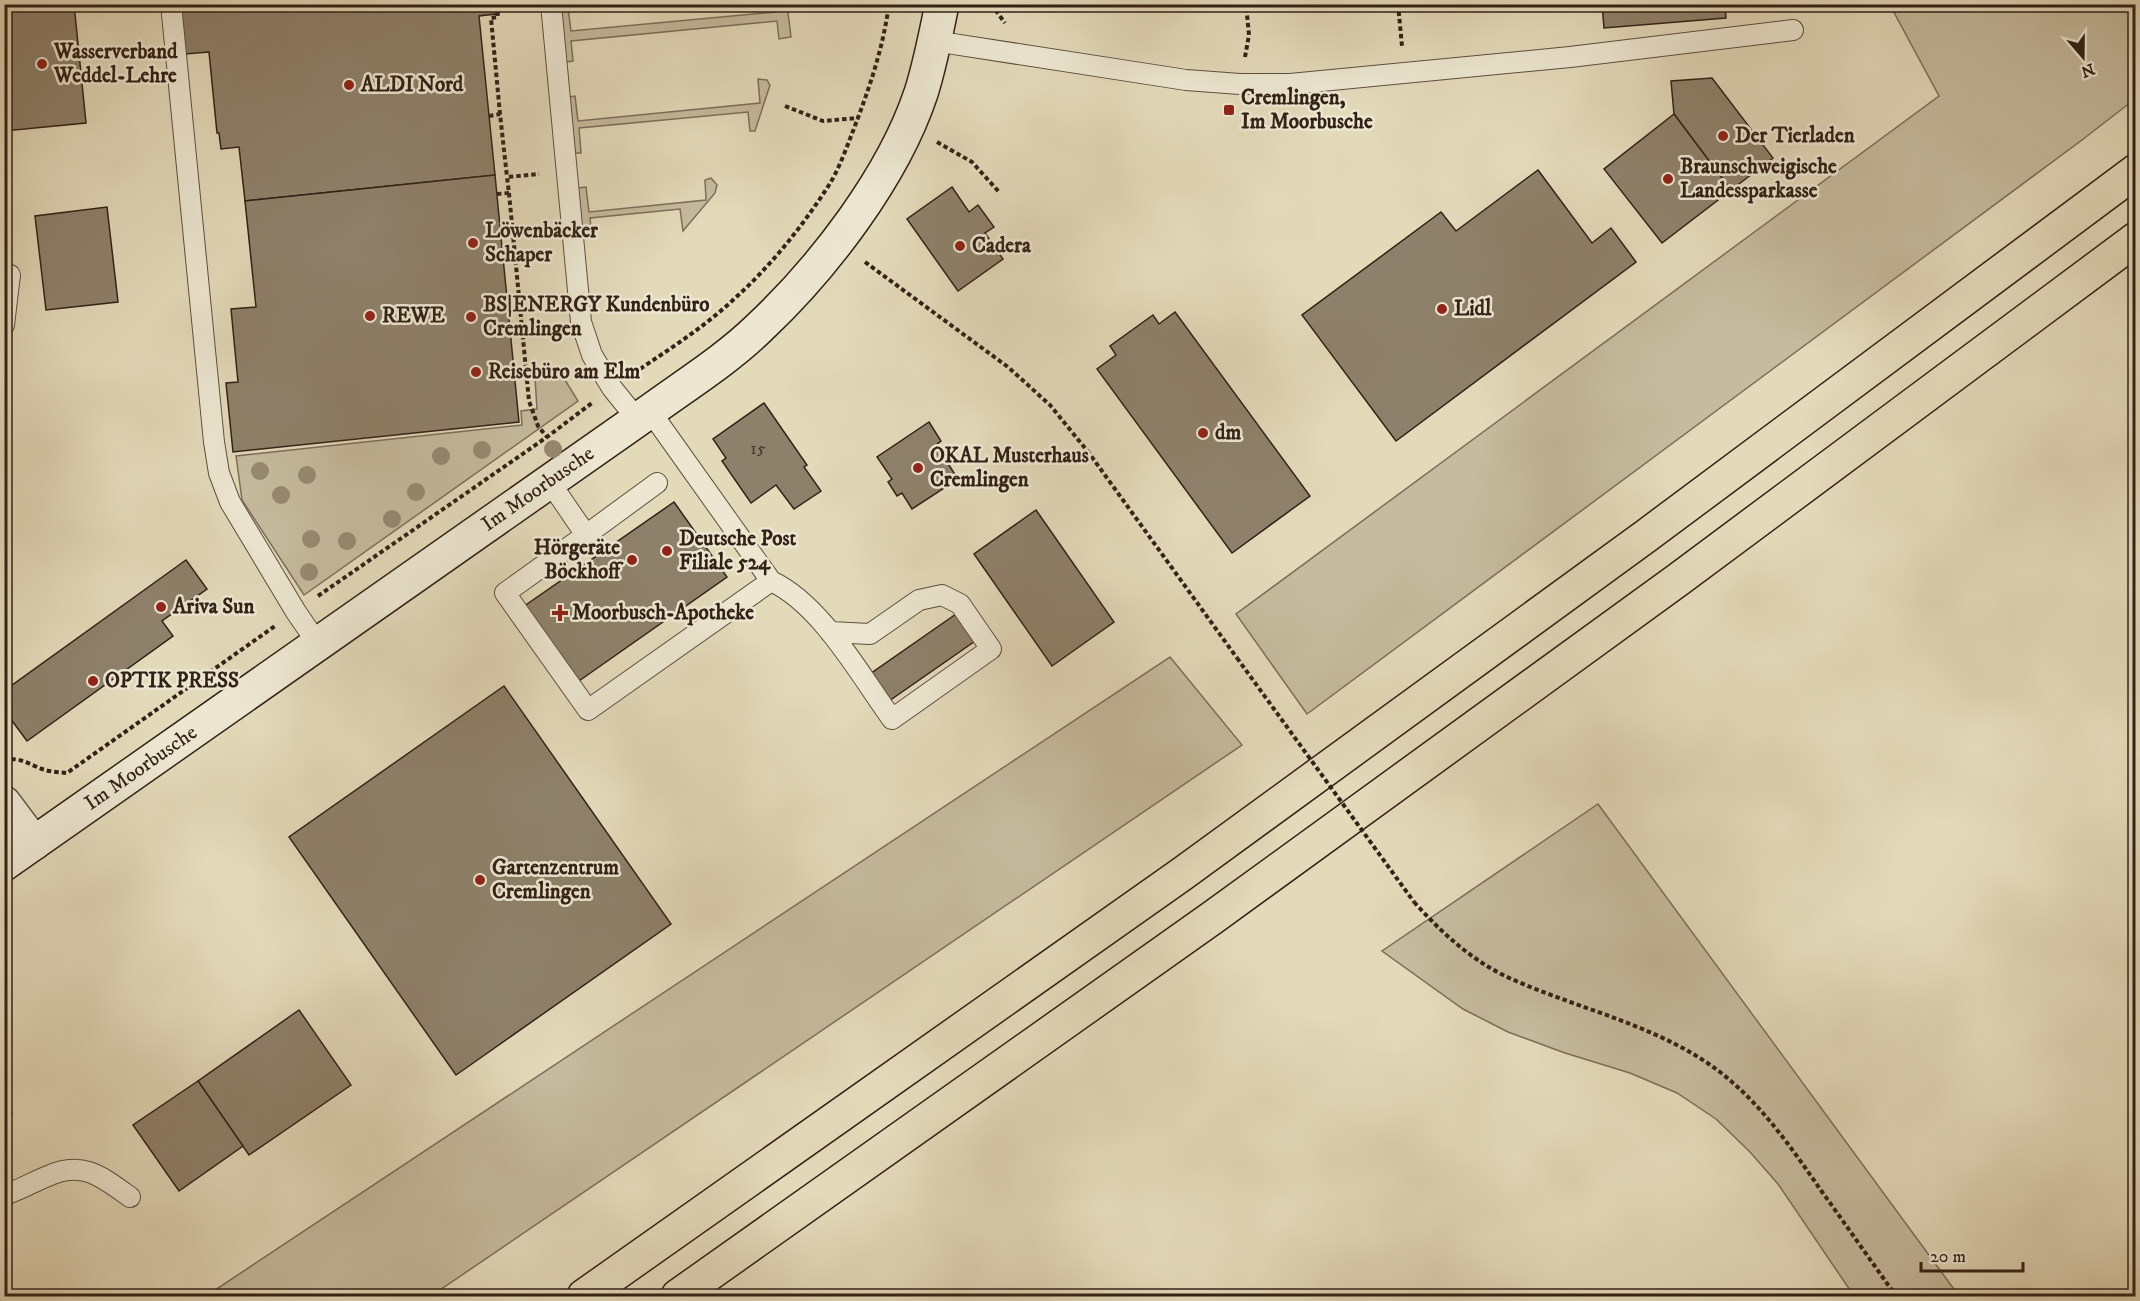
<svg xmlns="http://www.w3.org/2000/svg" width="2140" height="1301" viewBox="0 0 2140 1301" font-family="'IM FELL DW Pica',serif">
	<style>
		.green { fill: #c5bb9e; stroke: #7c6e5a; stroke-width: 1.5 }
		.building { fill: #8e816b; stroke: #322116; stroke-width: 1.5 }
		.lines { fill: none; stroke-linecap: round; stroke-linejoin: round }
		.lane-casing { stroke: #5e4f3f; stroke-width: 22 }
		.street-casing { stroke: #5e4f3f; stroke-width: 36 }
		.secondary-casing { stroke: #322116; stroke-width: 36 }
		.highway-casing { stroke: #322116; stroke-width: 36 }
		.path { stroke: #322116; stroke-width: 4; stroke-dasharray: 4.5 3; stroke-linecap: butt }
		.lane { stroke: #ede7d2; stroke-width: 20 }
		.street { stroke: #ede7d2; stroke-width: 33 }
		.secondary { stroke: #ede7d2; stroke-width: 33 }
		.highway { stroke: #e3daba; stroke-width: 33 }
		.path-bridge { stroke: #322116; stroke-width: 4; stroke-dasharray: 4.5 3; stroke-linecap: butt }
		.tree { fill: #968a72 }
		.poi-dot { fill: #8f2418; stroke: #ede7d2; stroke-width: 2 }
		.labels { text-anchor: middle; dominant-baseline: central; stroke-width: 5; stroke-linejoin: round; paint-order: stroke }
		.number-label { font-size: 18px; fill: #49392b }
		.poi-label { font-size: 21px; font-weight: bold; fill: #322116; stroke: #ede7d2; text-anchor: start }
		.street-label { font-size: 21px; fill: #322116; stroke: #ede7d2 }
	</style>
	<rect width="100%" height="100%" fill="#e3daba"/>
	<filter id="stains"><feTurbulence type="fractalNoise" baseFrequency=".00333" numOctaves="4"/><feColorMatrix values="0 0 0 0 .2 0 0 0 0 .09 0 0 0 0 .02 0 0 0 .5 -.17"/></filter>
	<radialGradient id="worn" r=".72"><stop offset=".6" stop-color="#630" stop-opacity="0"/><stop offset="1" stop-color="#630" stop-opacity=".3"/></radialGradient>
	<g class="green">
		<path d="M776,5H787L791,37L779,39L777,21L571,41L573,61L565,62L560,9L568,8L571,31L776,12Z"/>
		<path d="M1890,5H2135V99L2082,140L1307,714L1236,614L1939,96Z"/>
		<path d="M758,79L767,80L770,85L755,131H750L748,112L579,128L581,153H575L569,97L575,96L578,121L760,103Z"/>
		<path d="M711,178L717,185L715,193L683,231L680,209L590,218L592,238L582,239L578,188L586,187L589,212L706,200L705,180Z"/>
		<path d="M562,375L578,401L304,595L242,500L236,456L522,425L521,411L537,409L535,378Z"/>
		<path d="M1170,657L1242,745L431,1296H206Z"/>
		<path d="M1598,804L1959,1296H1854L1778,1184L1750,1152L1716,1119L1677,1093L1630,1073L1565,1053L1508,1032L1463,1009L1382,951Z"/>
	</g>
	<g class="building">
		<path d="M4,4H74L86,123L4,131Z"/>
		<path d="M233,4H495L496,14L479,16L495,175L245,201L239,147L221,149L219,133H217L209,52L185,54L180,10Z"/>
		<path d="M1602,4H1725L1726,18L1604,28Z"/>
		<path d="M1712,78L1773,158L1731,190L1674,114L1671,81Z"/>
		<path d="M1674,114L1731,190L1662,243L1604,169Z"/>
		<path d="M1538,170L1592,243L1611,228L1636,262L1396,441L1302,315L1441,212L1456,231Z"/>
		<path d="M495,175L519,422L233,452L226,383L238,382L231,309L256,307L245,201Z"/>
		<path d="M952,187L969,212L978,205L994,227L985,233L1003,259L958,291L907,219Z"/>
		<path d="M107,207L118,302L46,310L35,216Z"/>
		<path d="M1175,312L1310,496L1232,553L1097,369L1116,355L1110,346L1153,315L1159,324Z"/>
		<path d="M764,403L807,465L804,467L821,491L794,509L776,485L751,503L722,461L726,458L713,439Z"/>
		<path d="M929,422L941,441L936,445L958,479L912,509L902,493L897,496L888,482L892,479L877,457Z"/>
		<path d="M674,502L727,577L576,683L523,607Z"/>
		<path d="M1036,510L1114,622L1052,666L974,554Z"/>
		<path d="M186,560L207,589L162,621L173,636L27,741L4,710V691Z"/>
		<path d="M969,605L988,632L889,701L870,674Z"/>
		<path d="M504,686L671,924L456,1075L289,837Z"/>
		<path d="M299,1010L351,1085L249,1155L198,1081Z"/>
		<path d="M198,1081L243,1146L179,1191L133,1125Z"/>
		<path d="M4,1104L12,1114L4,1119Z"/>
	</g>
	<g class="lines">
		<defs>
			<g id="lane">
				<path d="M171,4L214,442L219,473L230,502L296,612L318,644"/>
				<path d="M551,4L581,322L592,355L612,388L637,419"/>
				<path d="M934,41L1186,80L1240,84H1290L1570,57L1793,30"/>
				<path d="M4,325L10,275"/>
				<path d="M650,411L771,581C821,604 860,675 892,719L991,649L960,604L942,595L919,600L870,634L830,632"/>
				<path d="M549,481L586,535L505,593L588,710L771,581"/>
				<path d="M586,535L657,483"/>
				<path d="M4,1195C20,1190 33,1182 48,1176C83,1160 102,1177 130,1197"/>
			</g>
			<path id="street" d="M4,803L34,843"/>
			<path id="secondary" d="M4,864L650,411C687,384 726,360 759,328C823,268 893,177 921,93C930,65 936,34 942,4"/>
			<g id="highway">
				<path d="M584,1296L1182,874L1646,536L2136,171"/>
				<path d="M678,1296L1212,918L1679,579L2136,239"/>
			</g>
		</defs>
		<use href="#lane" class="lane-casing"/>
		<use href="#street" class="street-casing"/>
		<use href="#secondary" class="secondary-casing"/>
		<use href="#highway" class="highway-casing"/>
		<g class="path">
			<path d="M497,4L498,17L491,18L500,114"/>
			<path d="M991,4L1005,23"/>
			<path d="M1398,4L1402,46"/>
			<path d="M1245,57L1249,35L1246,4"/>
			<path d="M785,106L823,121L858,118"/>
			<path d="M489,116L500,114L507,177"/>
			<path d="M937,142L972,162L999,192"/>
			<path d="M509,193L529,401L538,426L547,437"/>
			<path d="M497,194L509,193L507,177L539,174"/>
			<path d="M865,262L1008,367L1050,405L1089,453L1237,658"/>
			<path d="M634,373C668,350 703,328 733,300C770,267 802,227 829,185C839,169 846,149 853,131C869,89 883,49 889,4"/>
			<path d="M318,596L547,437L592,403"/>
			<path d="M4,761C16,755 31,765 42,769C50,772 59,772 67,773L275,626"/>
			<path d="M1414,902C1441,932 1469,958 1505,976C1576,1009 1657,1024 1720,1072C1761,1104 1791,1147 1820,1189C1846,1225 1871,1261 1896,1296"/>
		</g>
		<use href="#lane" class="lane"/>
		<use href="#street" class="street"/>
		<use href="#secondary" class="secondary"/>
		<use href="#highway" class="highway"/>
		<path class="path-bridge" d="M1237,658L1414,902"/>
	</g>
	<g class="tree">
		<circle cx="553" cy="449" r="9"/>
		<circle cx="482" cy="450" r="9"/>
		<circle cx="441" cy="456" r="9"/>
		<circle cx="260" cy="471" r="9"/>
		<circle cx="307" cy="475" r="9"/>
		<circle cx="416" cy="492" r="9"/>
		<circle cx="281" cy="495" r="9"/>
		<circle cx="392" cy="519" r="9"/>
		<circle cx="311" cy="539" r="9"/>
		<circle cx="347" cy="541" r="9"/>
		<circle cx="309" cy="572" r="9"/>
	</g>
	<g class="poi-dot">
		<circle cx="42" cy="64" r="6"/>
		<circle cx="349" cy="85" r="6"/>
		<rect x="1223" y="104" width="12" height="12" rx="3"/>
		<circle cx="1723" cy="136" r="6"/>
		<circle cx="1668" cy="179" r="6"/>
		<circle cx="473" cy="243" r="6"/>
		<circle cx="960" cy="246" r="6"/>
		<circle cx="1442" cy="309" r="6"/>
		<circle cx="370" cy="316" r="6"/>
		<circle cx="471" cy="317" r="6"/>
		<circle cx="476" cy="372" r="6"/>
		<circle cx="1203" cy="433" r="6"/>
		<circle cx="918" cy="468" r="6"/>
		<circle cx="667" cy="551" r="6"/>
		<circle cx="632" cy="560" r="6"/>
		<circle cx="161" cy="607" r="6"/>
		<path d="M557 604h6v6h6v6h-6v6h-6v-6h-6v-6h6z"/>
		<circle cx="93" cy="681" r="6"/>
		<circle cx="480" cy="880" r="6"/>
	</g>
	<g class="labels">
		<g class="number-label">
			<text x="758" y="449">15</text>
		</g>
		<g class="poi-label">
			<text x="54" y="52">Wasserverband<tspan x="54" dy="24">Weddel-Lehre</tspan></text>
			<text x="361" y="85">ALDI Nord</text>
			<text x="1241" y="98">Cremlingen,<tspan x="1241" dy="24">Im Moorbusche</tspan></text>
			<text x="1735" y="136">Der Tierladen</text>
			<text x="1680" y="167">Braunschweigische<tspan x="1680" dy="24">Landessparkasse</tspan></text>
			<text x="485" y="231">Löwenbäcker<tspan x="485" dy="24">Schaper</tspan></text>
			<text x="972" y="246">Cadera</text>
			<text x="483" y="305">BS|ENERGY Kundenbüro<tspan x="483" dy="24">Cremlingen</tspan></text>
			<text x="1454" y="309">Lidl</text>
			<text x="382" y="316">REWE</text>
			<text x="488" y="372">Reisebüro am Elm</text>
			<text x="1215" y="433">dm</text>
			<text x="930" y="456">OKAL Musterhaus<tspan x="930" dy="24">Cremlingen</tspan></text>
			<text x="679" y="539">Deutsche Post<tspan x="679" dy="24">Filiale 524</tspan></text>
			<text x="620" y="548" text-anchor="end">Hörgeräte<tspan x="620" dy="24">Böckhoff</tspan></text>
			<text x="173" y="607">Ariva Sun</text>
			<text x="572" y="613">Moorbusch-Apotheke</text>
			<text x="105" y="681">OPTIK PRESS</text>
			<text x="492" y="868">Gartenzentrum<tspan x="492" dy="24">Cremlingen</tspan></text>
		</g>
		<g class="street-label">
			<text transform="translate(538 489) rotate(-35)">Im Moorbusche</text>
			<text transform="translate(141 768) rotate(-35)">Im Moorbusche</text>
		</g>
	</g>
	<rect width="2140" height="1301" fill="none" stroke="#e3daba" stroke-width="24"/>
	<rect x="6" y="6" width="2128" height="1289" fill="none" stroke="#322116" stroke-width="3"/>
	<rect x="12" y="12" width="2116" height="1277" fill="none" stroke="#322116" stroke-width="1.5"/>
	<g transform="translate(2083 57) rotate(160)" stroke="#ede7d2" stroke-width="4.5" paint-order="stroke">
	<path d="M0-4.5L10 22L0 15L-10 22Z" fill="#322116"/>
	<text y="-9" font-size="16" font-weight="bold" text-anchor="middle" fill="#322116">N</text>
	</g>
	<path d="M1921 1262v9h102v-9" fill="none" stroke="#322116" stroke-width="3"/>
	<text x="1930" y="1262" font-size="18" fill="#322116" stroke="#ede7d2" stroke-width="4.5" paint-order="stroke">20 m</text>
	<rect width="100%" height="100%" filter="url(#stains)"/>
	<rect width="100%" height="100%" fill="url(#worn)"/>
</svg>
